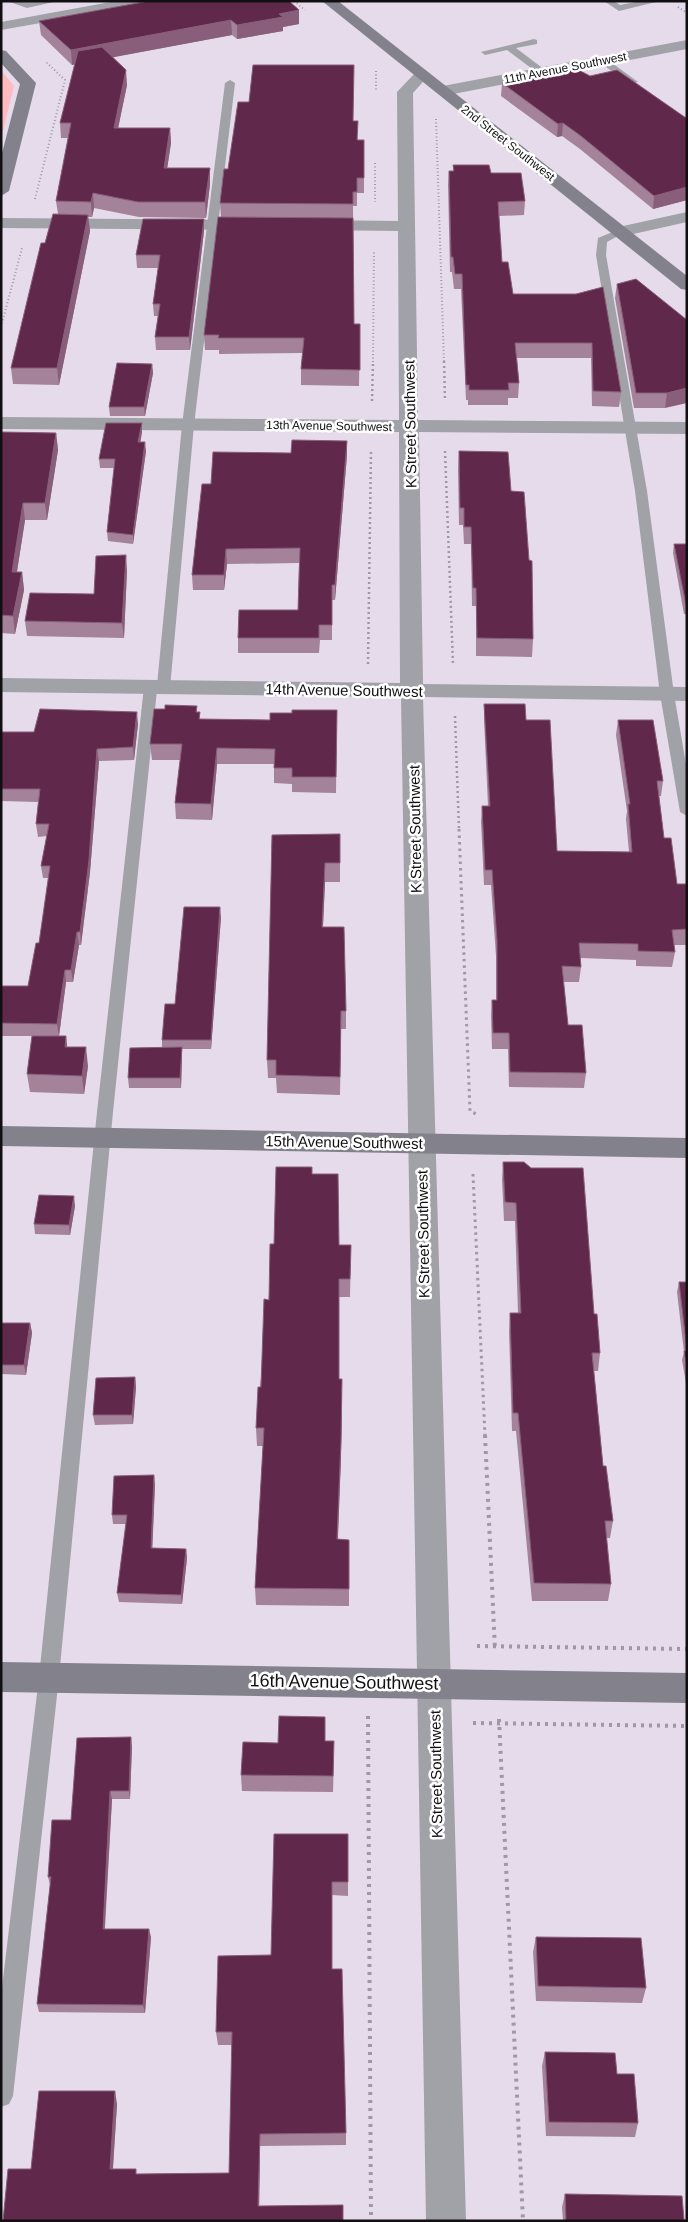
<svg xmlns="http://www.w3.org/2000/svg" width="688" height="2222" viewBox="0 0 688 2222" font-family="Helvetica,sans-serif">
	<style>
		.green { fill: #ffbabf }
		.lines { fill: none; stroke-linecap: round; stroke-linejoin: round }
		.path-far3 { stroke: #9f97a2; stroke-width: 2; stroke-dasharray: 1 2.5; stroke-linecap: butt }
		.path-far2 { stroke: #9f97a2; stroke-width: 2.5; stroke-dasharray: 2 3; stroke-linecap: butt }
		.path-far1 { stroke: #9f97a2; stroke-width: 3; stroke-dasharray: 2.5 4; stroke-linecap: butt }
		.path { stroke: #9f97a2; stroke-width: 4; stroke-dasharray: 3 5; stroke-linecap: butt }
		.lane { fill: #a1a1a8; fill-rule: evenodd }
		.street { fill: #a1a1a8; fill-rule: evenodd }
		.secondary { fill: #83828c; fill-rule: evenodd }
		.wall { fill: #a3829a }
		.shaded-wall { fill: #885e7a }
		.building { fill: #60284a; stroke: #885e7a }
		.labels { text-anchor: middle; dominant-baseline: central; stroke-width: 5; stroke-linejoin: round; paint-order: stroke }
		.far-street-label { font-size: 12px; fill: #120f13; stroke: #fff }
		.street-label { font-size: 15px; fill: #120f13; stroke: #fff }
		.near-street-label { font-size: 18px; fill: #120f13; stroke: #fff }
	</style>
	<rect width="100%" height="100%" fill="#e6dbea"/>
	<path class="green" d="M1,70L14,86L1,139Z"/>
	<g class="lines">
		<g class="path-far3">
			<path d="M294,1L305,10"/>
			<path d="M678,7L687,13"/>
			<path d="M376,71V92"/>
			<path d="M436,119L444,362"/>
			<path d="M375,163V202"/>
			<path d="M35,199L65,80L46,62"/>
			<path d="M1,327L22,248"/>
			<path d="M373,362L374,250"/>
		</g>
		<g class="path-far2">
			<path d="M444,361L445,400"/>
			<path d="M372,401L373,361"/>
			<path d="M445,451L453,664"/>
			<path d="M368,664L371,450"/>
			<path d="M455,716L459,830"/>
		</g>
		<g class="path-far1">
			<path d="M459,829L470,1111L476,1114"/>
			<path d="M473,1174L485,1436"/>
		</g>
		<g class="path">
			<path d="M485,1435L495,1650"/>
			<path d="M477,1646L687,1649"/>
			<path d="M368,1716L371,2221"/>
			<path d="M499,1719L523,2221"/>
			<path d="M473,1723L687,1726"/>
		</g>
		<g class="lane">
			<path d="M7,1H58L27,8Z"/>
			<path d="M604,1H614L620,5L641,1H660L619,11Z"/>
			<path d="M534,39L537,40V44L516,48L545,70V74H539L507,50L485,55L481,52Z"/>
			<path d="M599,58H605L638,82L630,84L599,62Z"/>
			<path d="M230,80L235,83L194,425L170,688L163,692L157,690L113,1112L59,1677L13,2096L9,2104L1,2107V1996L39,1677L97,1112L144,687L151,683L157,685L182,425L225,83Z"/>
			<path d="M620,229L625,232L607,242L606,255L647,491L674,694L687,770V816L680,812L660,694L635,491L596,255L598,238Z"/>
		</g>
		<g class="street">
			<path d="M116,1H149L142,5L1,30V22Z"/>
			<path d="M687,40V49L443,96L435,91L443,86Z"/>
			<path d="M422,69L430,74L413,93L418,420L687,422V434L419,432L423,684L687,687V701L423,697L466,2221H426L401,697L1,692V678L400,683L399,432L1,429V417L399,420L398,231L315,230L309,229L306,225L309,221L315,220L398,221L397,92L417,71Z"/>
			<path d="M687,212V222L620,237L614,236L611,232L614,228Z"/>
			<path d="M1,218L255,220L261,221L264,225L261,229L255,230L1,228Z"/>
		</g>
		<g class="secondary">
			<path d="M322,1H338L687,276V290L681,289Z"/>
			<path d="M1,50L6,51L36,83L9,191L1,196V157L20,84L1,63Z"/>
			<path d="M1,1126L687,1138V1158L1,1146Z"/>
			<path d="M1,1662L687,1673V1703L1,1692Z"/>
		</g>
	</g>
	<g class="wall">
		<path d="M299,10V24L283,27V31L237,39L232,35L113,57L127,85L118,128H170L171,143L167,168H210V184L206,218L139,217L94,208L92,217H88L90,231L59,385L13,384L11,368L45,243L58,214L56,201L68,138H61L60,123L75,64L72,65L41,35L39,21Z"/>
		<path d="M590,76L687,118V200L653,209L580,149L562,136L557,137L501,96L502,83Z"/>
		<path d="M353,121L358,140H364V193H357V206H353L354,324H360L359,386L301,385V369L303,353L219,354V350H205L204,335L221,217L220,203L228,169Z"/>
		<path d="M453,165L491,173L525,201L524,215L499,216L502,262L513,294H576L621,392L619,407L592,406L591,358H517L519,383L518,398H508V405H468V400H466L461,289H454L452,272H450L448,185L449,171H453Z"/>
		<path d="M204,219V231L190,350H156L155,337L158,316H154L153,304L158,268H137L136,255Z"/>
		<path d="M617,284L687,320L665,408H634L615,298Z"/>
		<path d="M152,364L153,373L145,416H110L109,407Z"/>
		<path d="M1,432L56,433L58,450L47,520H25L17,572H22L24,590L15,634L1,633Z"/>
		<path d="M142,432L140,442L146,451L133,544L108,541L107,532L114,468H100L99,459Z"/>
		<path d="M347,441V455L335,600H332V640H320L319,653H238V638L298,610L299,563L227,564L224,590H193L192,575L211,484L291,453Z"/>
		<path d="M459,451L511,491L533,639L532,657L476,656V606H472L471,544H464L463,525H459L458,469Z"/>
		<path d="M674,544H687V614H684L673,553Z"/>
		<path d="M127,570L124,638L27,636L25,621L94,594Z"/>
		<path d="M484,704L526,720L557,851L629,852L626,819L627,811L616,735L618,720L663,781L661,796H659L664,838L677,884H687V945H674L675,952L672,967L636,966V960L580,958L581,967L579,982H563L568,1025L586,1073L584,1088L509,1087L508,1049H492L491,1016L492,1000H496V956L491,885H484L481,822L482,806H488L484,719Z"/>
		<path d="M197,706V712H200V719L270,720L292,713L337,710L336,793L292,792V784L274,783V764H217L212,820L176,819L175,803L180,760H152L150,744Z"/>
		<path d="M138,724L134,760L99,761L90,872L81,945H79L73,982H66L59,1036H66L67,1047L88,1066L84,1094L30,1092L27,1074L32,1036H1V986H28L39,943L49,878H43L41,866L47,836L38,837L36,824L38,802L1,801V732H34Z"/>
		<path d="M340,834V882H325L323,927L346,1011V1029H341L340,1095L277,1093L276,1078H268L267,1060L272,835Z"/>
		<path d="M221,917L211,1049H182V1057L181,1088H129L128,1078L162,1047V1040L175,1004Z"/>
		<path d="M503,1162L594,1314L600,1353L598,1371H594L603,1466L613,1521L610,1538H606L611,1584L608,1601H532L516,1431H512L509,1331L510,1313H518L515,1221H504L502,1180Z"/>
		<path d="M312,1174L339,1245H351L350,1297H339V1379L342,1397L341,1457L338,1539L349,1540V1606L256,1605L255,1588L263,1446H257L256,1428L274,1244Z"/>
		<path d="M75,1206L70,1235L35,1234L34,1224Z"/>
		<path d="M679,1282H687V1389L682,1360L684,1352L677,1292Z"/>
		<path d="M1,1323H30L32,1333L26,1375L1,1374Z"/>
		<path d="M135,1377L136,1387L133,1424L95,1425L93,1415Z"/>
		<path d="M155,1484L152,1548L186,1549L187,1558L182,1604L119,1602L117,1593L126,1524H113L112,1515Z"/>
		<path d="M325,1741L334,1757L333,1792L242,1791L241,1775L278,1743Z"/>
		<path d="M132,1746L130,1799H112L105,1929L151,1937L145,2013L39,2012L37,2004L50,1885L48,1877L71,1820Z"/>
		<path d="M348,1834V1896L332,1895V1969L346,2133V2145L260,2146L259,2206L31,2169L117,2104L113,2169L137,2174L229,2173L232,2045H218L216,2032L271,1955Z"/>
		<path d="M536,1937L646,1988L642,2003L536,2001L533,1952Z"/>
		<path d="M545,2052L617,2074L638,2123L635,2137L546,2136L542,2066Z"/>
		<path d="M565,2194L684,2220L687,2221H563L562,2207Z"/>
	</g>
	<g class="shaded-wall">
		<path d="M299,10V24L283,27V31L237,39V25L279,14Z"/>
		<path d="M231,20L232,35L72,65L71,50Z"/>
		<path d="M126,70L127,85L115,143L114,128Z"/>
		<path d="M563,123L562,136L557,137L558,124Z"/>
		<path d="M170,128L171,143L165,183L164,168Z"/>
		<path d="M210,168V184L206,218L205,202Z"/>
		<path d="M687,187V200L653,209L654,196Z"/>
		<path d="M93,193L94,208L92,217L91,202Z"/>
		<path d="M88,215L90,231L59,385L57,368Z"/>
		<path d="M204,219V231L190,350L189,337Z"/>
		<path d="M152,364L153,373L145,416L144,407Z"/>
		<path d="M687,388V403L665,408L667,393Z"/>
		<path d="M142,423V432L139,451L138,442Z"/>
		<path d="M56,433L58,450L47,520L45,503Z"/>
		<path d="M347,441V455L335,600V585Z"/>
		<path d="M145,442L146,451L133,544V535Z"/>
		<path d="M23,503L25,520L14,590L12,572Z"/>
		<path d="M226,549L227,564L224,590V575Z"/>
		<path d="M126,555L127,570L124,638L122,623Z"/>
		<path d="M22,572L24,590L15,634L13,616Z"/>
		<path d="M137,712L138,724L134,760L133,747Z"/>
		<path d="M217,748V764L212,820L211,804Z"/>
		<path d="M97,749L99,761L90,872L81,945L80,932Z"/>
		<path d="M325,863V882L322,946V927Z"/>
		<path d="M220,907L221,917L211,1049V1040Z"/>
		<path d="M77,932L79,945L73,982L71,970Z"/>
		<path d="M65,970L66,982L59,1036L57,1024Z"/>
		<path d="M66,1036L68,1054L65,1047Z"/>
		<path d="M86,1047L88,1066L84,1094L82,1076Z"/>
		<path d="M182,1047V1057L181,1088L180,1078Z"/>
		<path d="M74,1196L75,1206L70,1235L69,1225Z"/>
		<path d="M30,1323L32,1333L26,1375L24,1365Z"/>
		<path d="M135,1377L136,1387L133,1424L132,1415Z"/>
		<path d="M342,1379L341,1457L337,1557V1539Z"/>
		<path d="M154,1475L155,1484L152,1557L151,1548Z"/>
		<path d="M186,1549L187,1558L182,1604L181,1595Z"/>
		<path d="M131,1737L132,1746L130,1799L129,1791Z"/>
		<path d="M110,1791L112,1799L104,1937L103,1929Z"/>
		<path d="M149,1929L151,1937L145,2013L143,2005Z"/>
		<path d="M115,2091L117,2104L112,2181L110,2169Z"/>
		<path d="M260,2134V2146L259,2218L258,2206Z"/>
	</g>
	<g class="building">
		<path d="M149,1H289L299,10L279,14L283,17L237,25L231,20L71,50L39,21Z"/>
		<path d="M102,47L126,70L114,128H170L164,168H210L205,202H138L93,193L91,202L56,201L71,123H60L78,51Z"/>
		<path d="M253,65H354L353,121H358L357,140H364V178H357V192H353V204L220,203L224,169H228L238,102H249Z"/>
		<path d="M575,68L590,76L617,70L686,118H687V187L654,196L581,136L563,123L558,124L502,83Z"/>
		<path d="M453,165H489L491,173H521L525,201L498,202L502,262H508L513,294H576L603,287L621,392L593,391L592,343H515L519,383H508L509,390H469V385H466L462,274H455L453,257H451L449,171H454Z"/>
		<path d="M53,214L88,215L57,368H11L41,243H45Z"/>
		<path d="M218,217L353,218L354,324H360V370L301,369L304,338H218L219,335H204Z"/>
		<path d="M143,219H204L189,337H155L160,304H153L160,255H136Z"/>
		<path d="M636,279L687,320V388L667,393H636L617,284Z"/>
		<path d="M117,363L152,364L144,407H109Z"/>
		<path d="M106,423H142L138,442H145L133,535L107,532L115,459H99Z"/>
		<path d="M1,432L56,433L45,503H23L12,572H22L13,616L1,615Z"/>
		<path d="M292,440L347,441L335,585H332V625H319V638H238L239,610H298L300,548L226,549L224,575H192L202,484H211L213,452L291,453Z"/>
		<path d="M459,451L508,452L511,491L524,492L529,560L532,561L533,639L477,638L476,588H473L471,527H464V508H460Z"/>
		<path d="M674,544H687V605H686Z"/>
		<path d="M126,555L122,623L25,621L30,593L94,594L96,556Z"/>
		<path d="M484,704H525L526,720H550L557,851L632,852L628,804H630L618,720H653L663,781H657L664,838H671L677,884H687V929L672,930L675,952L638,951V944L579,943L581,967L562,966L568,1025H582L586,1073L510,1072L509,1033H493L492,1000H497V941L492,870H485L482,806H490Z"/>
		<path d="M165,705L197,706L196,712H200L199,719L270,720V713H292V710H337L336,777H292V768H274L275,749L217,748L211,804L175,803L182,744H150L154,709H165Z"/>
		<path d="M40,709L137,712L133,747L97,749L89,860L80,932H77L71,970H65L57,1024L1,1023V986H28L36,943H39L50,866H41L49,824H36L40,789H1V732H34Z"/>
		<path d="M340,834V863H325L322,927H344L346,1011H341L340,1077L276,1075V1060H267L272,835Z"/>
		<path d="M184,907H220L211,1040H162L165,1004H175Z"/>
		<path d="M32,1036H66L65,1047H86L82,1076L27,1074Z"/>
		<path d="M182,1047L180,1078H128L130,1048Z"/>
		<path d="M503,1162H524L531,1168H583L594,1314H597L600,1353H592L603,1466H606L613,1521H605L611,1584L534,1583L518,1413H513L510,1313H521L516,1203L505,1202Z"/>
		<path d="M276,1167H312V1174H338L339,1245H351L350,1279H339V1379H342L341,1439L337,1539L349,1540V1589L255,1588L264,1428H256L258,1387H261L264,1299L269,1300L270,1244H274Z"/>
		<path d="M39,1195L74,1196L69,1225L34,1224Z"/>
		<path d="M679,1282H687V1368L684,1351H687Z"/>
		<path d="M1,1323H30L24,1365H1Z"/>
		<path d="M135,1377L132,1415H93L96,1378Z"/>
		<path d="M154,1475L151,1548L186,1549L181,1595L117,1593L127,1515H112L114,1476Z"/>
		<path d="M279,1716L325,1717V1741H334L333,1776L241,1775L243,1742L278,1743Z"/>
		<path d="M131,1737L129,1791H110L103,1929H149L143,2005L37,2004L51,1877H48L52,1820H71L77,1738Z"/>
		<path d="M274,1834H348V1882H332V1969H342L346,2133L260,2134L258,2206L343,2205V2221H3L8,2169H31L39,2091H115L110,2169H136V2174L229,2173L232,2032H216L218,1956L271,1955Z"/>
		<path d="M536,1937L641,1938L646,1988L538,1986Z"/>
		<path d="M545,2052L615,2053L617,2074H634L638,2123L549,2122Z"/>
		<path d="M565,2194L682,2196L684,2220L687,2221H566Z"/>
	</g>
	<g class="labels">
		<g class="far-street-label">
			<text transform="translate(565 68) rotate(-11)">11th Avenue Southwest</text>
			<text transform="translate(508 143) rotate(38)">2nd Street Southwest</text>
			<text transform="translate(329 426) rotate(1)">13th Avenue Southwest</text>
		</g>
		<g class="street-label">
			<text transform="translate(410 424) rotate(-91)">K Street Southwest</text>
			<text transform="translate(344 690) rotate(1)">14th Avenue Southwest</text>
			<text transform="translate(415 829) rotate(-91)">K Street Southwest</text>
			<text transform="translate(344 1142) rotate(1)">15th Avenue Southwest</text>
			<text transform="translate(423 1234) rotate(-91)">K Street Southwest</text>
			<text transform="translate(436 1774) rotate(-91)">K Street Southwest</text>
		</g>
		<g class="near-street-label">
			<text transform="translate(344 1682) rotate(1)">16th Avenue Southwest</text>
		</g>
	</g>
	<rect width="688" height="2222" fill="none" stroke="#120f13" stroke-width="5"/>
</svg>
